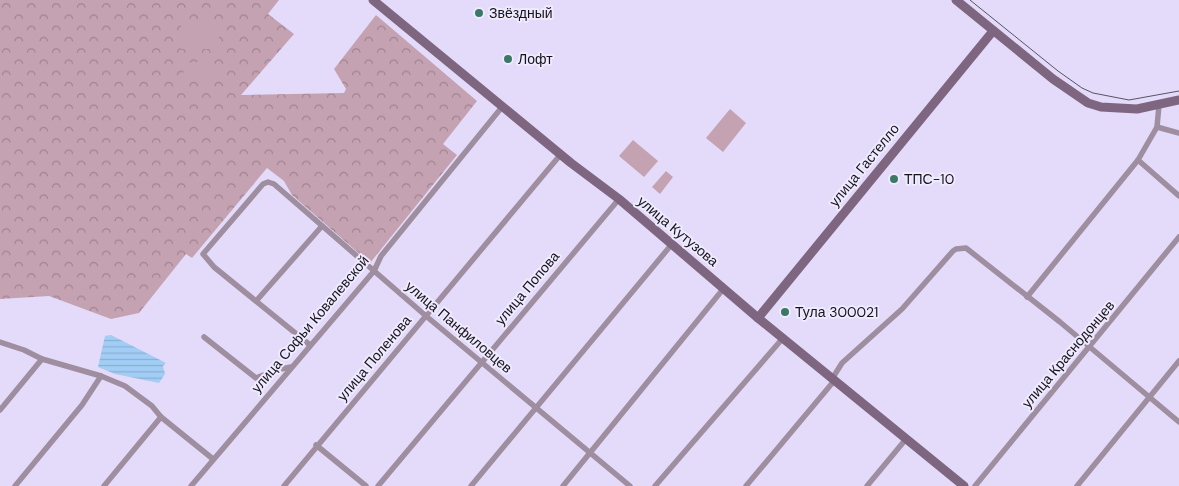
<svg xmlns="http://www.w3.org/2000/svg" width="1179" height="486" viewBox="0 0 1179 486" font-family="'DM Sans',sans-serif">
	<style>
		.park { fill: url(#park-crowns) }
		.pitch { fill: #c5a2b2 }
		.water { fill: url(#water-rules) }
		.lines { fill: none; stroke-linecap: round; stroke-linejoin: round }
		.street { stroke: #9e8ea0; stroke-width: 5.5 }
		.secondary { stroke: #7e6680; stroke-width: 9 }
		.tram { stroke: #585464; stroke-width: 1 }
		.poi-dot { fill: #3b7966; stroke: #efeafd; stroke-width: 2 }
		.labels { text-anchor: middle; dominant-baseline: central; stroke-width: 4; stroke-linejoin: round; paint-order: stroke }
		.poi-label { font-size: 14px; fill: #16131d; stroke: #efeafd; text-anchor: start }
		.street-label { font-size: 14px; fill: #16131d; stroke: #efeafd }
	</style>
	<defs>
		<pattern id="park-crowns" width="20" height="18" patternUnits="userSpaceOnUse" patternTransform="scale(1.25)"><rect width="20" height="18" fill="#c5a2b2"/><path d="M2 6a3 3 0 1 1 6 0M12 15a3 3 0 1 1 6 0" fill="none" stroke="#9f8390"/></pattern>
		<pattern id="water-rules" width="6" height="5" patternUnits="userSpaceOnUse" patternTransform="scale(1.25)"><rect width="6" height="5" fill="#a2cdf5"/><path d="M0 2.5h6" fill="none" stroke="#8bafd2"/></pattern>
	</defs>
	<rect width="100%" height="100%" fill="#e3dbf9"/>
	<path class="park" d="M0,0H279L268,14L294,34L241,95L344,93L346,89L334,69L376,15L477,101L443,144L457,155L370,263L292,195L284,181L267,168L192,258L186,254L139,313L111,319L49,296L0,299Z"/>
	<g class="pitch">
		<rect x="181" y="24" width="38" height="25"/>
		<path d="M214,61L215,77L184,79L183,63Z"/>
		<path d="M730,109L746,123L723,152L706,138Z"/>
		<path d="M633,140L658,161L644,177L619,156Z"/>
		<path d="M666,171L673,177L660,194L652,187Z"/>
	</g>
	<path class="water" d="M111,335L166,363L163,366L165,374L159,383L115,374L98,367L105,336Z"/>
	<g class="lines">
		<g class="street">
			<path d="M1157,127L1179,133"/>
			<path d="M1138,160L1179,196"/>
			<path d="M1027,297L1138,160L1157,127L1159,105"/>
			<path d="M257,300L322,226"/>
			<path d="M204,337L256,378L276,370L291,367"/>
			<path d="M0,342L24,350L42,359L101,376L125,386L152,406L161,417L213,459"/>
			<path d="M310,345L214,267L203,254L263,184L268,182L274,184L426,316L630,486"/>
			<path d="M832,379L842,363L902,309L953,251L956,249L966,248L1060,322L1179,422"/>
			<path d="M0,410L42,359"/>
			<path d="M316,445L366,486"/>
			<path d="M15,486L82,405L101,376"/>
			<path d="M104,486L161,417"/>
			<path d="M191,486L374,271L381,256L502,107"/>
			<path d="M284,486L561,154"/>
			<path d="M378,486L619,199"/>
			<path d="M471,486L672,244"/>
			<path d="M563,486L724,288"/>
			<path d="M655,486L783,338"/>
			<path d="M746,486L834,381"/>
			<path d="M867,486L906,439"/>
			<path d="M975,486L1179,237"/>
			<path d="M1077,486L1179,361"/>
		</g>
		<g class="secondary">
			<path d="M373,0L571,163L619,199L758,318L964,486"/>
			<path d="M956,0L1053,79L1088,103L1101,107L1137,109L1179,100"/>
			<path d="M758,318L993,31"/>
		</g>
		<path class="tram" d="M970,0L1058,71L1082,88L1093,93L1129,100L1179,91"/>
	</g>
	<g class="poi-dot">
		<circle cx="479" cy="13" r="5"/>
		<circle cx="508" cy="59" r="5"/>
		<circle cx="894" cy="179" r="5"/>
		<circle cx="785" cy="312" r="5"/>
	</g>
	<g class="labels">
		<g class="poi-label">
			<text x="489" y="13">Звёздный</text>
			<text x="518" y="59">Лофт</text>
			<text x="904" y="179">ТПС-10</text>
			<text x="795" y="312">Тула 300021</text>
		</g>
		<g class="street-label">
			<text transform="translate(864 165) rotate(-51)">улица Гастелло</text>
			<text transform="translate(678 231) rotate(40)">улица Кутузова</text>
			<text transform="translate(527 288) rotate(-50)">улица Попова</text>
			<text transform="translate(310 324) rotate(-50)">улица Софьи Ковалевской</text>
			<text transform="translate(459 327) rotate(40)">улица Панфиловцев</text>
			<text transform="translate(1068 354) rotate(-50)">улица Краснодонцев</text>
			<text transform="translate(374 358) rotate(-50)">улица Поленова</text>
		</g>
	</g>
</svg>
